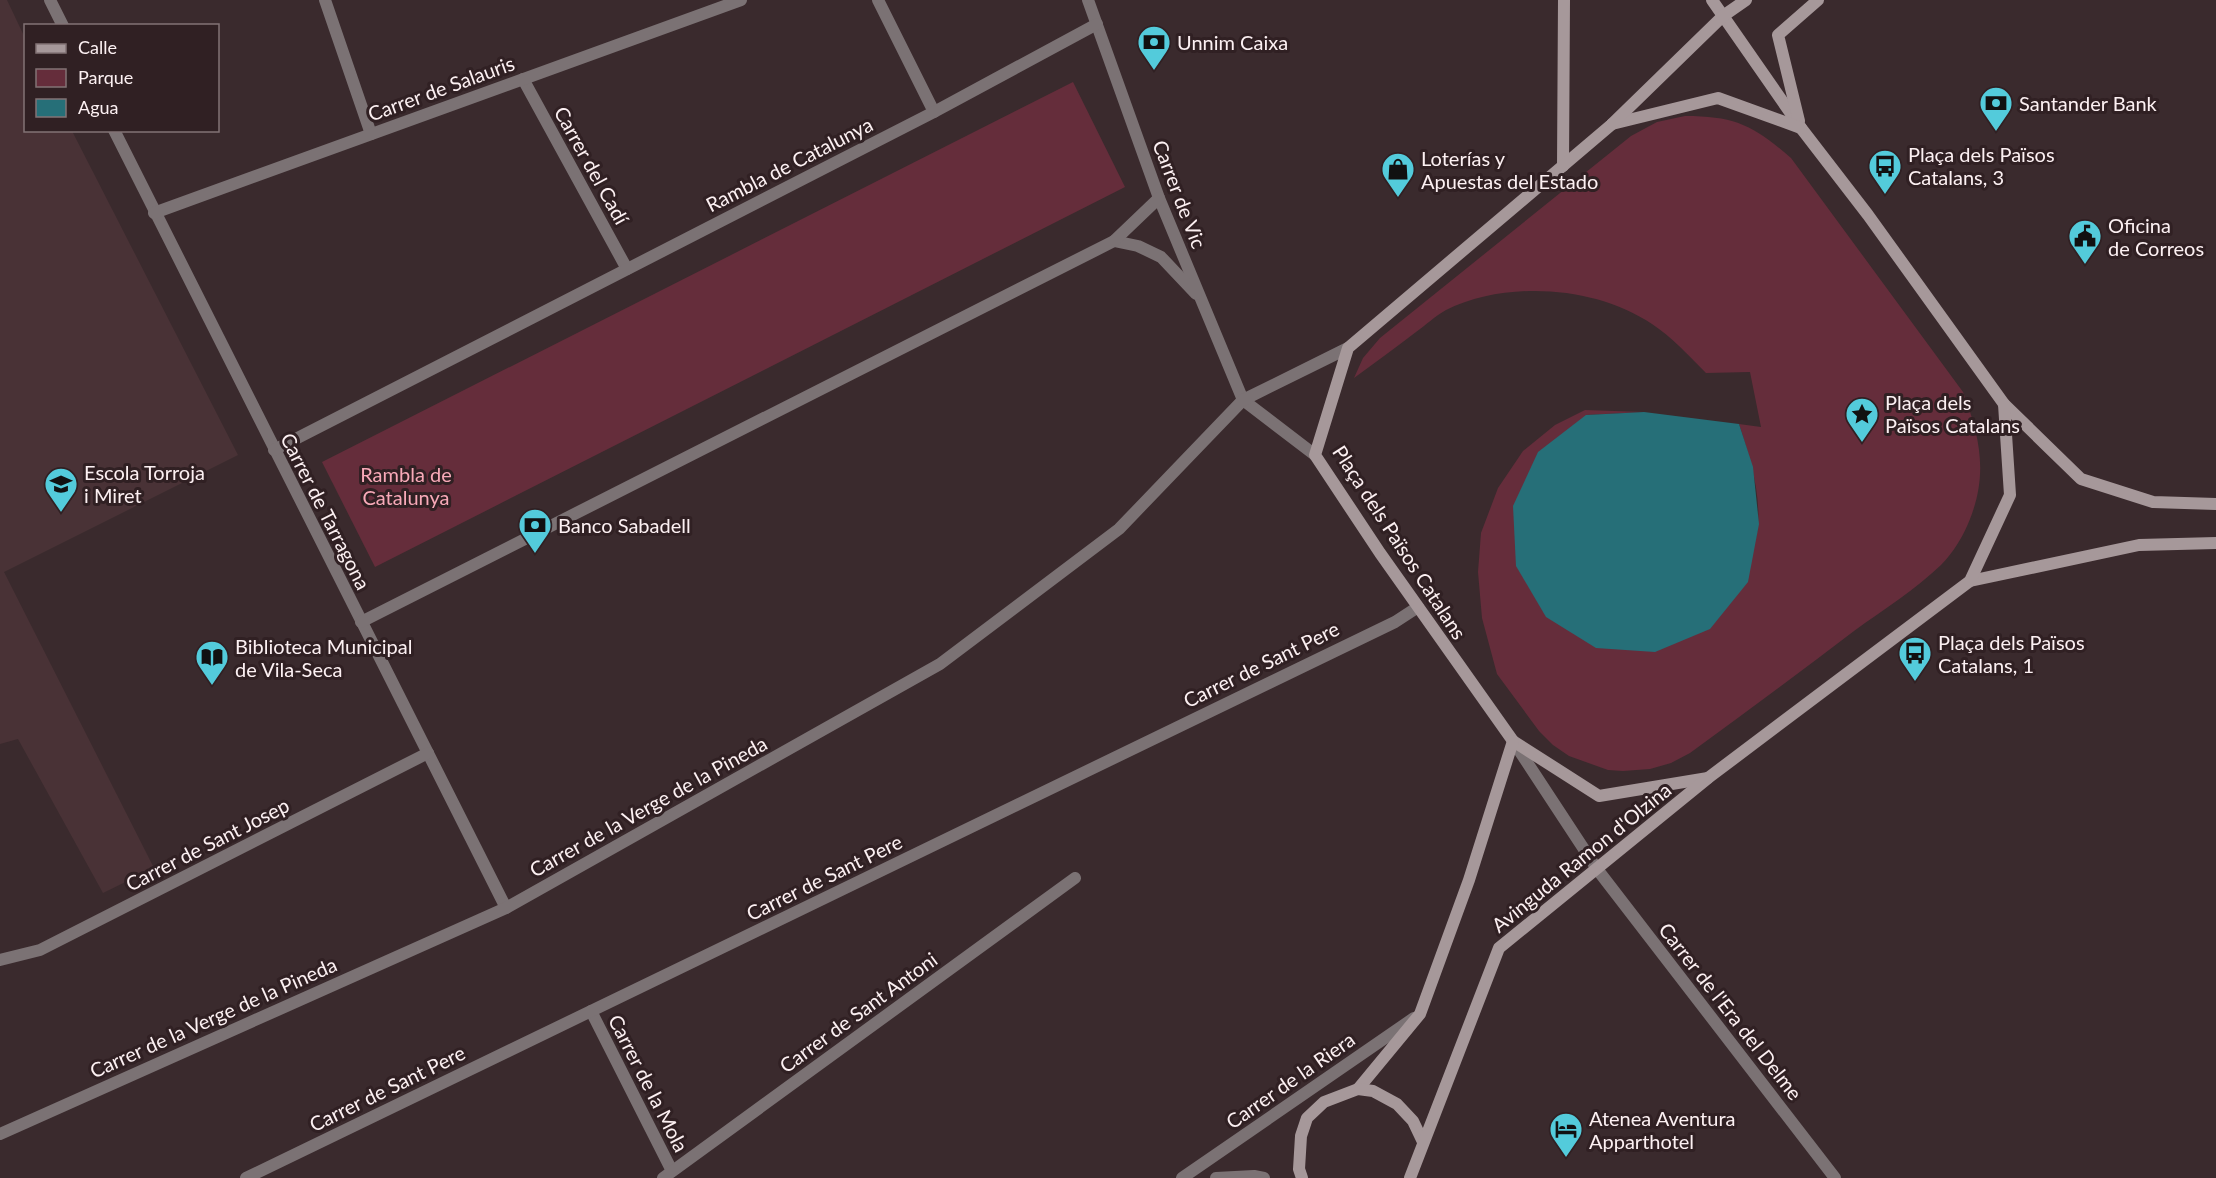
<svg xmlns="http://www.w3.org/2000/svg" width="2216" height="1178" viewBox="0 0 2216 1178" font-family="Lato,sans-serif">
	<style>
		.built { fill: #493236 }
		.green { fill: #652d3b }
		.water { fill: #266f78 }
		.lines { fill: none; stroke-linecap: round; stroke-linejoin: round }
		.street { stroke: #7b7274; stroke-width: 12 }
		.secondary { stroke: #a6989a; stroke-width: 12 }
		.labels { text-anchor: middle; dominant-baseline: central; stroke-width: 6; stroke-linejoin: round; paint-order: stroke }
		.poi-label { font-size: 20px; fill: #fcf0f2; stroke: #302023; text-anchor: start }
		.street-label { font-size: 20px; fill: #fcf0f2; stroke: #302023 }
		.park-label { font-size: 20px; fill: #f8a9b8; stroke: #302023 }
	</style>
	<rect width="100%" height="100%" fill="#3a2a2d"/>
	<path class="built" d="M0,0H7L25,38L26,130L72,131L238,455L4,572L154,868L103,893L18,739L0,744Z"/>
	<g class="green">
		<path d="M1073,82L1125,187L375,567L322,462Z"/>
		<path d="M1685,116C1736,116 1754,126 1791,158L1963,392C1980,437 1988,473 1970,519C1964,535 1953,553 1941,565C1916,589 1883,610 1854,631C1800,672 1745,713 1690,753L1671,763L1650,769L1623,771L1608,770L1569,756L1553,745L1539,731L1497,674L1482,618L1478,572L1481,533L1498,488L1523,451L1555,425L1585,410L1644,412L1586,415L1756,538C1764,500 1750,459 1739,424L1761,427L1750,372L1706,373C1689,356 1672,337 1652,324C1596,286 1507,280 1446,310C1435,316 1426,325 1416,332C1396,347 1375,363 1354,378L1363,358L1380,338L1631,136L1657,122Z"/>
	</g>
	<path class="water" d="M1644,412L1739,424L1753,467L1759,524L1748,582L1710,629L1655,652L1596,648L1546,617L1516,566L1513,506L1538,452L1586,415Z"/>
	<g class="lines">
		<g class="street">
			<path d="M50,0L63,26"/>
			<path d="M325,0L371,134"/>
			<path d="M878,0L934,112"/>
			<path d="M1088,0L1159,198L1243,400L1315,455"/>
			<path d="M523,79L627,269"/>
			<path d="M114,130L506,908"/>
			<path d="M154,213L741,0"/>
			<path d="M1114,241L1138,246L1161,257L1196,294"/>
			<path d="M274,450L934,112L1097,24"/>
			<path d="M361,622L1114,241L1159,198"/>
			<path d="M1513,741L1597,869L1835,1178"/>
			<path d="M0,960L40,950L428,753"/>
			<path d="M591,1011L672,1171"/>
			<path d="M0,1134L506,908L940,664L1119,529L1243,400L1348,348"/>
			<path d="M246,1178L1395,622L1418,607"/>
			<path d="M663,1178L1075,878"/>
			<path d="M1182,1178L1414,1018"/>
			<path d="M1216,1178L1254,1176L1264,1178"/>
		</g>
		<g class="secondary">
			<path d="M1712,0L1801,128L1868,215L2004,404L2081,479L2153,502L2216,504"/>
			<path d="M1799,121L1778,35L1818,0"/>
			<path d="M1612,124L1718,98L1801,128"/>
			<path d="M1563,166L1564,0"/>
			<path d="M1970,581L2139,545L2216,543"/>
			<path d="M1708,778L1599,796L1513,741L1380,553L1315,455L1348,348L1611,125L1723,16L1746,0"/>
			<path d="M1358,1089L1420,1014L1469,880L1513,741"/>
			<path d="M1302,1178L1299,1169L1301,1136L1307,1118L1324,1102L1358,1089L1373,1091L1397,1104L1413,1121L1423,1142"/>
			<path d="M1410,1178L1499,948L1708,778L1970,581L2010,495L2004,404"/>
		</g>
	</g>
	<defs>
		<symbol id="bank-pin" viewBox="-11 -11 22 30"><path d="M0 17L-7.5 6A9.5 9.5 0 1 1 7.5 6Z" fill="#53cbdb" stroke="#302023"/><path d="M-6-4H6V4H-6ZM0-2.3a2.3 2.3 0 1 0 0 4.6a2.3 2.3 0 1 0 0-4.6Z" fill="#111"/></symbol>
		<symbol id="bus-pin" viewBox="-11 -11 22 30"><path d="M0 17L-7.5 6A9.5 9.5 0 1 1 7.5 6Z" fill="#53cbdb" stroke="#302023"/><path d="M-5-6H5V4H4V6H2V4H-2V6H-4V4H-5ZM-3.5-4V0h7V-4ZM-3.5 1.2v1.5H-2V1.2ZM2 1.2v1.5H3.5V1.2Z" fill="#111"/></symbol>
		<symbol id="shop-pin" viewBox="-11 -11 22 30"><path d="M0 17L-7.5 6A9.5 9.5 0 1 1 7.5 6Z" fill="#53cbdb" stroke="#302023"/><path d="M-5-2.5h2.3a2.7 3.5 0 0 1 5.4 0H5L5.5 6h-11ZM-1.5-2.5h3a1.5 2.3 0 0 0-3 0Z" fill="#111"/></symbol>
		<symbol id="civic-pin" viewBox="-11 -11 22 30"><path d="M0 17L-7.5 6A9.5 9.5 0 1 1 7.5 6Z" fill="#53cbdb" stroke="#302023"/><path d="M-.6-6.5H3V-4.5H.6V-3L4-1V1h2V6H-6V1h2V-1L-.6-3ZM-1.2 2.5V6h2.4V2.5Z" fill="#111"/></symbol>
		<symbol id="sight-pin" viewBox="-11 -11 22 30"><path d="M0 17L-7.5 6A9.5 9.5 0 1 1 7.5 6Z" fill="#53cbdb" stroke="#302023"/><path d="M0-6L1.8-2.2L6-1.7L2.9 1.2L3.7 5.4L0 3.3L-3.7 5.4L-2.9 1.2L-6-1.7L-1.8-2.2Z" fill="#111"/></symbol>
		<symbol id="school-pin" viewBox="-11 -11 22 30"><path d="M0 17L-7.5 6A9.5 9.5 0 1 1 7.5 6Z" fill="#53cbdb" stroke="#302023"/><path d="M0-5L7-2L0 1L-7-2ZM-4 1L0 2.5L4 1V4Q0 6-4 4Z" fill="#111"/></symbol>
		<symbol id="library-pin" viewBox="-11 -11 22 30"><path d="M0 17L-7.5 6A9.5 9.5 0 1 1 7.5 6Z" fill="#53cbdb" stroke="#302023"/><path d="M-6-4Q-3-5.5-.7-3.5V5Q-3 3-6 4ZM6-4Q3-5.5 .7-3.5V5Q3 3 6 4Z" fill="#111"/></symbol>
		<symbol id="hotel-pin" viewBox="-11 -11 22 30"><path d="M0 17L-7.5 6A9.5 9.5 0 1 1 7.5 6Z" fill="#53cbdb" stroke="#302023"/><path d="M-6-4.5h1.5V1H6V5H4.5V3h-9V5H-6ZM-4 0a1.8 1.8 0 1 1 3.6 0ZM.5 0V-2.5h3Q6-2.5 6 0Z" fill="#111"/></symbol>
	</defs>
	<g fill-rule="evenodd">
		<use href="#bank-pin" x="1135" y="23" width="38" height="52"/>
		<use href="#bank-pin" x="1977" y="84" width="38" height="52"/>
		<use href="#bus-pin" x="1866" y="147" width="38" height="52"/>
		<use href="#shop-pin" x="1379" y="150" width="38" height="52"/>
		<use href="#civic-pin" x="2066" y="217" width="38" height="52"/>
		<use href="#sight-pin" x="1843" y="395" width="38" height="52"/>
		<use href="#school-pin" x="42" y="465" width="38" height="52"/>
		<use href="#bank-pin" x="516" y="506" width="38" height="52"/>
		<use href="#bus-pin" x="1896" y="634" width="38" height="52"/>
		<use href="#library-pin" x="193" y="638" width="38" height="52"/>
		<use href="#hotel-pin" x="1547" y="1110" width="38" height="52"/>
	</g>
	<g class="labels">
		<g class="poi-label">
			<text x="1177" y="42">Unnim Caixa</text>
			<text x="2019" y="103">Santander Bank</text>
			<text x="1908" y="154">Plaça dels Països<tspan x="1908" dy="23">Catalans, 3</tspan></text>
			<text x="1421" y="158">Loterías y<tspan x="1421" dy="23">Apuestas del Estado</tspan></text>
			<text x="2108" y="225">Oficina<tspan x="2108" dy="23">de Correos</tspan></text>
			<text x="1885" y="402">Plaça dels<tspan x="1885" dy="23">Països Catalans</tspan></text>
			<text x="84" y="472">Escola Torroja<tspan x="84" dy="23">i Miret</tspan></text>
			<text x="558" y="525">Banco Sabadell</text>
			<text x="1938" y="642">Plaça dels Països<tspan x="1938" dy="23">Catalans, 1</tspan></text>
			<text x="235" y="646">Biblioteca Municipal<tspan x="235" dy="23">de Vila-Seca</tspan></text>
			<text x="1589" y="1118">Atenea Aventura<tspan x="1589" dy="23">Apparthotel</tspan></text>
		</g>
		<g class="street-label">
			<text transform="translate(441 88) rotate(-20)">Carrer de Salauris</text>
			<text transform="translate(789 164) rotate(-27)">Rambla de Catalunya</text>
			<text transform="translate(592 165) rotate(61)">Carrer del Cadí</text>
			<text transform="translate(1180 194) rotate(69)">Carrer de Vic</text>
			<text transform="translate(326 511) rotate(63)">Carrer de Tarragona</text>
			<text transform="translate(1400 542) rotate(57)">Plaça dels Països Catalans</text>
			<text transform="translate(1261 664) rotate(-26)">Carrer de Sant Pere</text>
			<text transform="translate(648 806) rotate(-29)">Carrer de la Verge de la Pineda</text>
			<text transform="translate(207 844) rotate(-27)">Carrer de Sant Josep</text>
			<text transform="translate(1581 857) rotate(-39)">Avinguda Ramon d'Olzina</text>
			<text transform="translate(824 877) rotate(-26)">Carrer de Sant Pere</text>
			<text transform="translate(1731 1011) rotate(52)">Carrer de l'Era del Delme</text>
			<text transform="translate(858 1012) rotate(-36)">Carrer de Sant Antoni</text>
			<text transform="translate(213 1017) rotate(-24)">Carrer de la Verge de la Pineda</text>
			<text transform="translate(1290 1080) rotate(-35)">Carrer de la Riera</text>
			<text transform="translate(649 1083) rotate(63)">Carrer de la Mola</text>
			<text transform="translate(387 1088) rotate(-26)">Carrer de Sant Pere</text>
		</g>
		<g class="park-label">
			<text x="406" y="474">Rambla de<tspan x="406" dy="23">Catalunya</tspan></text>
		</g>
	</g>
	<rect x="24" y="24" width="195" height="108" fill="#302023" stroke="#827376" stroke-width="1.5"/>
	<rect x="36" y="44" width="30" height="9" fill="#a6989a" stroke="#827376" stroke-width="1.5"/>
	<text x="78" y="54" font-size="18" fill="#fcf0f2">Calle</text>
	<rect x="36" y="69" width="30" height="18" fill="#652d3b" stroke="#827376" stroke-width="1.5"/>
	<text x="78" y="84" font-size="18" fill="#fcf0f2">Parque</text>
	<rect x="36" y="99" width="30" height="18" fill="#266f78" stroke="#827376" stroke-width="1.5"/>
	<text x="78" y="114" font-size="18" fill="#fcf0f2">Agua</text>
</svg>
